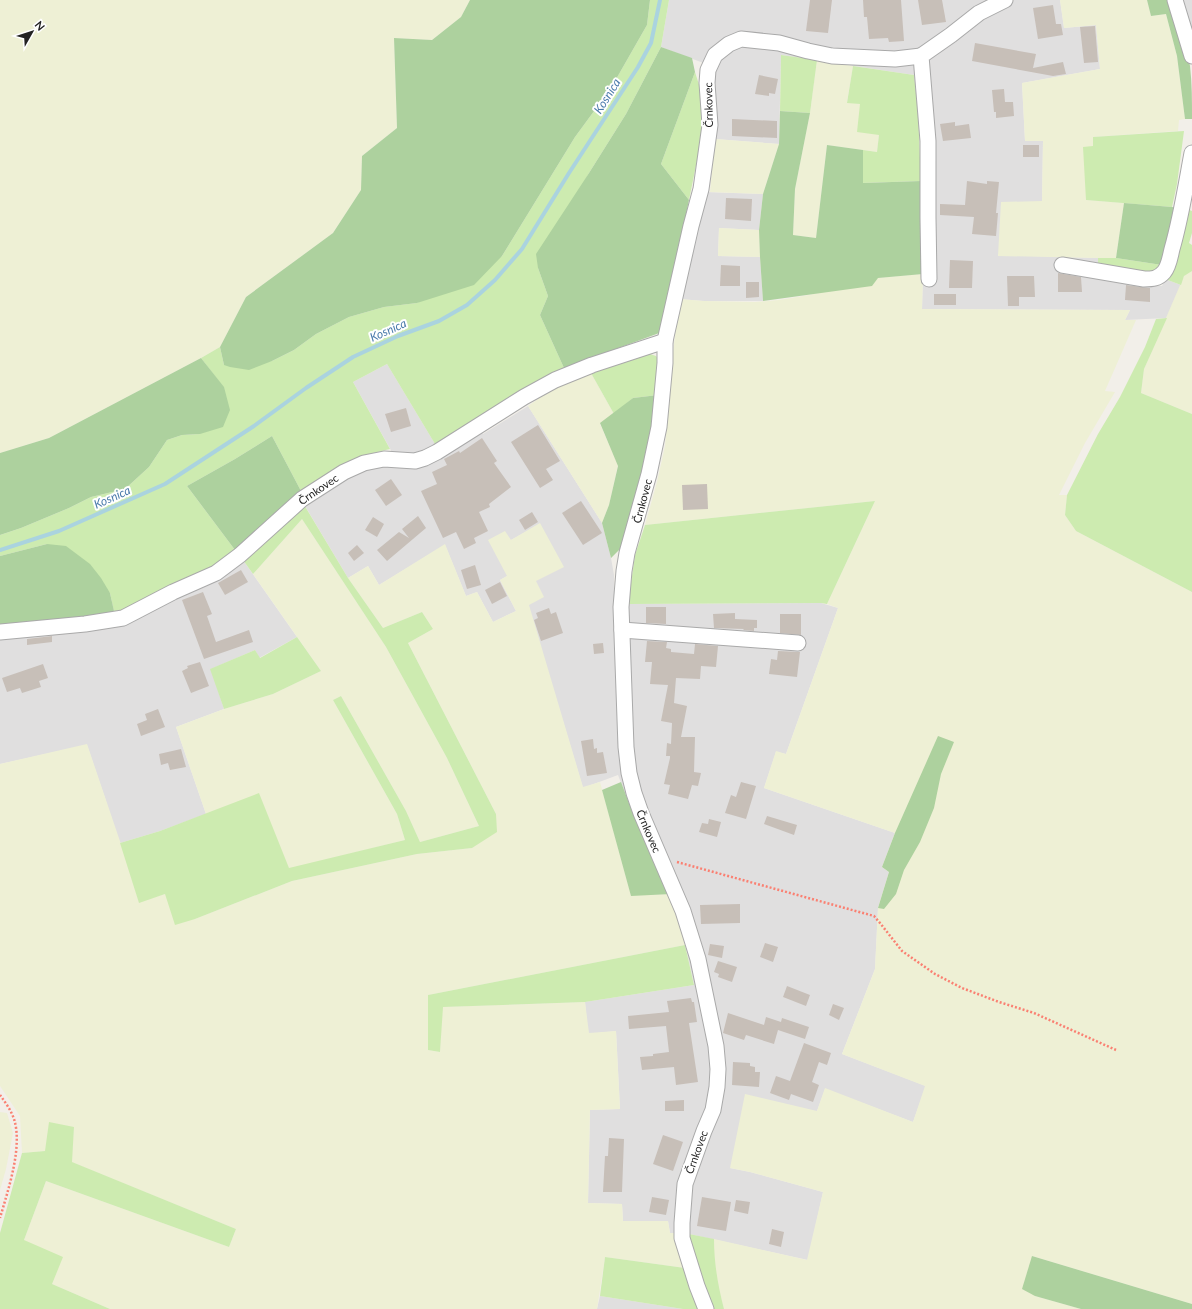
<svg xmlns="http://www.w3.org/2000/svg" width="1192" height="1309" viewBox="0 0 1192 1309" font-family="Lato,sans-serif">
	<style>
		.residential { fill: #e0dfdf }
		.farmland { fill: #eef0d5 }
		.grass { fill: #cdebb0 }
		.forest { fill: #add19e }
		.lines { fill: none; stroke-linecap: round; stroke-linejoin: round }
		.stream { stroke: #aad3df; stroke-width: 4 }
		.building { fill: #c7bfb8 }
		.minor-casing { stroke: #a9a9a9; stroke-width: 17 }
		.path { stroke: #fa8072; stroke-width: 2.5; stroke-dasharray: 2 2; stroke-linecap: butt }
		.minor { stroke: #fff; stroke-width: 15 }
		.labels { text-anchor: middle; dominant-baseline: central; stroke-width: 4; stroke-linejoin: round; paint-order: stroke }
		.street-label { font-size: 11px; fill: #222; stroke: #fff }
		.water-label { font-size: 12px; font-style: italic; fill: #4a7aab; stroke: #fff }
	</style>
	<rect width="100%" height="100%" fill="#f2efe9"/>
	<g class="residential">
		<path d="M669,0H1060L1064,28L1096,25L1100,69L1022,83L1025,141H1043L1042,202L998,255L1098,258V275L1162,286L1165,279L1181,285L1167,318L1125,320L1130,310L922,309L923,274L921,155L914,75L781,55L779,144L715,139L714,67L661,47Z"/>
		<path d="M1179,0H1192V43Z"/>
		<path d="M704,192L763,194L759,230L719,228L718,256L760,257L763,301H704L679,299Z"/>
		<path d="M387,364L435,444L473,420L483,434L528,406L602,523L611,558L614,575V601L628,604L821,603L838,608L786,754L776,752L764,788L895,833L882,867L889,872L878,908L875,969L842,1054L926,1086L913,1122L825,1089L817,1111L730,1168L750,1172L823,1192L808,1260L689,1234L670,1233L668,1221H623L622,1204L588,1203L590,1110L620,1109L616,1031L588,1034L585,1002L694,985L677,907L632,811L618,775L583,788L528,605L535,582L540,524L511,540L507,576L500,580L516,611L493,622L477,592L466,596L445,545L379,585L368,566L348,578L308,511L303,503L342,475L398,463L353,382Z"/>
		<path d="M243,560L297,637L259,658L255,650L211,669L224,709L176,727L206,814L160,831L120,843L87,745L0,764V635Z"/>
		<path d="M600,1296L683,1309H597Z"/>
	</g>
	<g class="farmland">
		<path d="M0,0H470L461,17L432,40L394,38L397,128L362,156L361,190L333,233L246,297L220,347L201,358L49,438L0,453Z"/>
		<path d="M1060,0H1147L1151,16L1166,14L1177,56L1185,119L1179,120L1178,131L1093,137V146L1086,200L1124,203L1116,258H1098L998,256L1001,202L1042,201L1043,141H1025L1022,83L1100,69L1096,25L1064,28Z"/>
		<path d="M817,60L853,66L847,102L861,104L879,135L877,152L827,145L816,238L793,235L795,189L810,113Z"/>
		<path d="M715,139L779,144L763,194L710,192Z"/>
		<path d="M719,228L759,230L760,257L718,256Z"/>
		<path d="M1191,270L1192,271V414L1141,393L1144,369L1184,276Z"/>
		<path d="M923,274L922,309L1130,310L1125,320H1136L1105,391L1115,392L1085,443L1059,495H1067L1065,515L1076,531L1192,592V1304L1032,1256L1035,1296L1081,1309H724L718,1288L714,1257V1239L807,1260L823,1192L750,1172L730,1168L745,1094L817,1111L825,1088L913,1122L925,1086L842,1054L875,969L878,908L889,872L882,867L895,833L764,788L776,751L786,754L838,608L827,604L875,501L645,525L657,482L665,446L672,362L679,299L704,301L755,302L779,300L809,295L877,278Z"/>
		<path d="M591,373L614,414L600,424L618,465L609,505L602,523L528,406L554,388Z"/>
		<path d="M302,519L386,647L447,758L479,826L420,842L406,811L341,696L333,700L397,814L405,840L289,869L259,794L206,814L176,727L224,709L273,694L321,671L253,574Z"/>
		<path d="M540,523L564,567L536,581L544,597L529,605L583,787L600,782L631,895L671,894L677,907L685,945L428,995V1050L440,1052L442,1007L585,1002L589,1033L616,1031L620,1109L590,1110L588,1203L622,1204L623,1221H668L670,1233H677L685,1268L605,1257L597,1309H110L52,1284L24,1240L46,1181L229,1247L236,1229L71,1162L74,1127L45,1151L22,1153L20,1116L0,1086V764L87,744L125,856L139,902L165,894L195,919L292,881L417,854L472,848L496,814L408,643L433,629L422,612L383,628L348,578L368,566L379,585L445,544L466,596L477,592L493,622L516,611L500,580L507,576L488,540L505,531L511,540Z"/>
		<path d="M0,1112L7,1113L13,1133L6,1169L0,1190Z"/>
	</g>
	<g class="grass">
		<path d="M650,0H669L661,47L626,114L589,173L538,268L548,296L540,315L564,368L473,420L435,444L387,364L353,382L390,449L369,454L339,467L301,491L272,436L235,459L187,486L235,550L212,569L115,616L110,593L47,544L0,556V535L21,528L69,508L91,497L125,489L149,467L167,440L182,435L200,434L224,388L201,358L220,347L224,365L272,361L294,350L316,334L349,317L384,307L417,303L502,256L575,137L611,88L647,25Z"/>
		<path d="M781,55L817,60L810,113L780,111Z"/>
		<path d="M853,66L914,75L918,112L921,181L862,183L863,150L877,152L879,135L857,132L860,104L847,103Z"/>
		<path d="M695,72L702,94L701,141L689,200L661,164Z"/>
		<path d="M1184,131L1177,184L1172,207L1086,200L1083,147L1093,146V137Z"/>
		<path d="M1187,209L1192,211V233L1189,243L1192,245V271L1184,276L1181,285L1165,279Z"/>
		<path d="M1098,258H1116L1162,265L1154,275L1098,268Z"/>
		<path d="M1167,318L1144,369L1141,393L1192,414V592L1076,531L1065,515L1067,495L1098,434L1120,397L1145,347L1156,319Z"/>
		<path d="M650,354L656,356L660,362L658,395L633,398L614,414L591,373L642,355Z"/>
		<path d="M875,501L827,604L821,603L628,604L635,555L645,525Z"/>
		<path d="M303,503L348,578L383,628L422,612L433,629L408,643L496,814L497,832L472,848L417,854L292,881L195,919L175,925L165,894L139,903L120,843L160,831L259,793L289,868L405,840L397,814L333,700L341,696L406,811L420,842L479,826L447,758L386,647L302,519L253,574L243,560Z"/>
		<path d="M297,637L321,671L273,694L224,709L210,669L255,650L260,658Z"/>
		<path d="M685,945L694,985L585,1002L443,1007L440,1052L428,1050V995Z"/>
		<path d="M49,1122L74,1127L72,1162L236,1229L229,1247L46,1181L24,1240L63,1257L52,1284L110,1309H0V1233L22,1153L45,1151Z"/>
		<path d="M689,1234L714,1239C714,1263 718,1286 724,1309H712L688,1246Z"/>
		<path d="M605,1257L685,1268L702,1309H683L600,1296Z"/>
	</g>
	<g class="forest">
		<path d="M470,0H650L647,25L611,88L575,137L502,256L474,285L417,303L384,307L349,317L316,334L294,350L272,361L249,370L230,367L224,365L220,347L246,297L333,233L361,190L362,156L397,128L394,38L432,40L461,17Z"/>
		<path d="M1147,0H1171C1178,22 1186,43 1190,66C1192,83 1192,101 1192,119H1185L1177,56L1166,14L1151,16Z"/>
		<path d="M661,47L692,58L695,72L661,164L689,200L662,332L564,368L540,315L548,296L538,268L536,254L589,173L626,114Z"/>
		<path d="M780,111L810,113L795,189L793,235L816,238L827,145L863,150V183L921,181L923,274L878,278L872,286L763,301L760,257L759,230L763,194L779,144Z"/>
		<path d="M1124,203L1172,207L1178,208L1162,265L1116,258Z"/>
		<path d="M201,358L224,387L230,410L223,427L200,434L182,435L167,440L149,467L125,489L91,497L69,508L21,528L0,535V453L49,438Z"/>
		<path d="M658,395L648,458L622,547L611,558L602,523L609,505L618,466L600,423L633,398Z"/>
		<path d="M272,436L301,491L235,550L187,486L235,459Z"/>
		<path d="M47,544L66,546L90,564L101,578L110,593L115,616L0,628V556Z"/>
		<path d="M938,736L954,742L941,774L934,808L920,842L904,870L896,894L884,909L878,908L889,872L882,867L895,833Z"/>
		<path d="M621,782L632,811L671,894L631,896L602,790Z"/>
		<path d="M1032,1256L1192,1304V1309H1081L1035,1296L1022,1289Z"/>
	</g>
	<g class="lines">
		<path class="stream" d="M0,550L59,531L165,484L254,426L306,388L353,357L398,336L439,321L467,305L495,280L522,249L569,173L638,67L651,43L660,0"/>
	</g>
	<g class="building">
		<path d="M810,0H832L828,33L806,31Z"/>
		<path d="M863,0H901L904,41L889,42L888,38L869,39L867,17H864Z"/>
		<path d="M918,0H942L946,22L922,25Z"/>
		<path d="M1053,5L1056,24H1061L1063,35L1038,39L1033,8Z"/>
		<path d="M1095,26L1098,62L1084,63L1080,27Z"/>
		<path d="M975,43L1036,54L1033,68L1063,62L1066,74L1053,76L972,61Z"/>
		<path d="M759,75L778,79L775,94L769,93V96L755,94Z"/>
		<path d="M1004,89L1005,102H1013L1014,116L996,118V112H994L992,90Z"/>
		<path d="M732,119L777,121V138L732,136Z"/>
		<path d="M955,122V126L969,124L971,138L943,141L940,124Z"/>
		<rect x="1023" y="145" width="16" height="12"/>
		<path d="M967,181L987,184V181L999,182L996,213H998L996,236L972,234L974,217L940,215V204L965,205Z"/>
		<path d="M726,198L752,199L751,221L725,219Z"/>
		<path d="M950,260L973,261L972,288H949Z"/>
		<path d="M721,265L740,266V286H720Z"/>
		<path d="M1058,273L1081,277L1082,292H1058Z"/>
		<path d="M1007,276H1034L1035,297H1019V306H1008Z"/>
		<path d="M746,282H759V297L746,298Z"/>
		<path d="M1126,285L1150,288V302L1125,300Z"/>
		<rect x="934" y="294" width="22" height="11"/>
		<path d="M406,408L411,426L391,432L385,414Z"/>
		<path d="M538,425L560,461L546,469L553,480L540,488L511,442Z"/>
		<path d="M482,438L497,461L494,463L511,487L489,504L490,507L479,512L488,531L474,538L476,543L464,549L456,532L443,538L421,491L437,484L432,472L447,465L444,459L459,451L460,453Z"/>
		<path d="M391,479L402,495L386,506L375,490Z"/>
		<path d="M707,484L708,509L683,510L682,485Z"/>
		<path d="M581,501L602,533L583,545L562,513Z"/>
		<path d="M532,512L538,522L525,530L519,520Z"/>
		<path d="M418,516L426,528L387,561L377,550L399,532L409,538L402,529Z"/>
		<path d="M373,517L384,524L377,537L365,530Z"/>
		<path d="M357,545L364,553L354,561L348,553Z"/>
		<path d="M475,565L481,585L467,589L461,570Z"/>
		<path d="M241,570L248,582L225,595L218,583Z"/>
		<path d="M500,582L507,596L492,604L485,590Z"/>
		<path d="M203,592L212,614L207,616L216,642L249,630L253,642L204,659L182,600Z"/>
		<path d="M646,607H666V624L646,623Z"/>
		<path d="M549,608L551,614L556,612L563,633L541,641L534,620L538,618L536,613Z"/>
		<path d="M735,613V619L757,620V628H754V631L743,630L744,629L714,628L713,614Z"/>
		<path d="M780,614H801V635L780,633Z"/>
		<path d="M52,636V642L27,645V639Z"/>
		<path d="M647,641L667,642L666,648L671,649V652L694,654L695,644L718,646L716,667L701,666L700,679L676,678L674,703L687,706L681,737H695L694,772L701,773L698,786L692,785L688,799L668,794L670,785L664,784L670,758V756H666L667,743L671,744L672,723L661,721L668,685L650,684L652,662H645Z"/>
		<path d="M603,643L604,653L594,654L593,644Z"/>
		<path d="M778,651L800,652L797,677L769,674L771,659L777,660Z"/>
		<path d="M200,662L209,686L191,693L182,671L188,668L187,666Z"/>
		<path d="M43,664L48,678L39,681L41,687L22,693L20,688L7,692L2,678Z"/>
		<path d="M158,709L165,727L141,736L137,724L147,720L145,714Z"/>
		<path d="M593,739L594,749L597,748V753L603,752L607,773L587,776L581,741Z"/>
		<path d="M181,749L186,767L170,770L168,763L161,765L159,754Z"/>
		<path d="M741,782L756,786L746,819L725,813L731,795L736,797Z"/>
		<path d="M767,816L797,825L794,835L764,824Z"/>
		<path d="M709,819L721,822L717,837L699,832L702,823L708,824Z"/>
		<path d="M740,904V923L701,924L700,905Z"/>
		<path d="M765,943L778,947L773,962L760,957Z"/>
		<path d="M710,944L724,946L722,958L708,955Z"/>
		<path d="M718,961L737,967L732,982L718,977L719,974L714,972Z"/>
		<path d="M787,986L810,995L806,1006L783,997Z"/>
		<path d="M691,998L692,1002H694L697,1022L689,1023L698,1082L676,1085L674,1067L642,1070L640,1057L653,1056V1054L669,1052L666,1026L629,1029L628,1016L669,1012L667,1001Z"/>
		<path d="M833,1004L844,1008L839,1020L829,1015Z"/>
		<path d="M728,1013L764,1025L766,1017L781,1022L782,1018L809,1027L805,1039L778,1030L774,1044L746,1035L744,1040L723,1033Z"/>
		<path d="M804,1043L831,1053L827,1065L819,1062L812,1082L819,1085L813,1102L791,1094L789,1100L770,1093L776,1076L790,1081Z"/>
		<path d="M733,1062L750,1063V1066L755,1067V1072H760L759,1087L732,1085Z"/>
		<path d="M684,1100V1111H665V1101Z"/>
		<path d="M663,1135L683,1142L673,1171L653,1164Z"/>
		<path d="M609,1138L624,1139L622,1192H603L605,1156H608Z"/>
		<path d="M652,1197L669,1200L666,1215L649,1212Z"/>
		<path d="M702,1197L731,1202L726,1231L697,1226Z"/>
		<path d="M736,1200L750,1202L748,1214L734,1211Z"/>
		<path d="M772,1229L784,1232L781,1247L769,1244Z"/>
	</g>
	<g class="lines">
		<defs>
			<g id="minor">
				<path d="M1175,0L1192,56"/>
				<path d="M1062,265L1144,279C1152,279 1158,279 1164,272C1169,266 1170,257 1172,249C1181,218 1186,185 1192,153"/>
				<path d="M929,279L928,218V141L921,56L951,35L979,13L1005,0"/>
				<path d="M622,630L798,643"/>
				<path d="M0,632L85,624L123,618L173,592L216,573L240,555L302,499L344,472L364,463L384,459L415,461L425,458L437,452L524,397L555,380L592,365L665,341"/>
				<path d="M706,1309L697,1286L682,1238V1223L685,1184L704,1131L713,1110L717,1087L718,1069L716,1046L698,959L683,911L641,813L634,793L629,773L626,747L621,607L624,571L627,553L649,474L659,427L665,363V341L691,226L701,189L710,125L707,83L708,70L715,55L729,44L741,39L779,43L808,51L832,56L895,59L921,56"/>
			</g>
		</defs>
		<use href="#minor" class="minor-casing"/>
		<g class="path">
			<path d="M677,862L874,916L880,923L902,951L935,974L962,988L999,1002L1034,1013L1116,1050"/>
			<path d="M0,1095C5,1102 11,1110 14,1119C23,1147 8,1190 0,1218"/>
		</g>
		<use href="#minor" class="minor"/>
	</g>
	<g class="labels">
		<g class="street-label">
			<text transform="translate(708 105) rotate(-91)">Črnkovec</text>
			<text transform="translate(318 489) rotate(-34)">Črnkovec</text>
			<text transform="translate(642 501) rotate(-75)">Črnkovec</text>
			<text transform="translate(649 831) rotate(67)">Črnkovec</text>
			<text transform="translate(696 1152) rotate(-70)">Črnkovec</text>
		</g>
		<g class="water-label">
			<text transform="translate(607 96) rotate(-58)">Kosnica</text>
			<text transform="translate(388 330) rotate(-24)">Kosnica</text>
			<text transform="translate(112 497) rotate(-24)">Kosnica</text>
		</g>
	</g>
	<g transform="translate(32 32) rotate(51)" stroke="#ffffff" stroke-width="3" paint-order="stroke">
	<path d="M0-3L7 15L0 10L-7 15Z" fill="#222222"/>
	<text y="-6" font-size="11" font-weight="bold" text-anchor="middle" fill="#222222">N</text>
	</g>
</svg>
